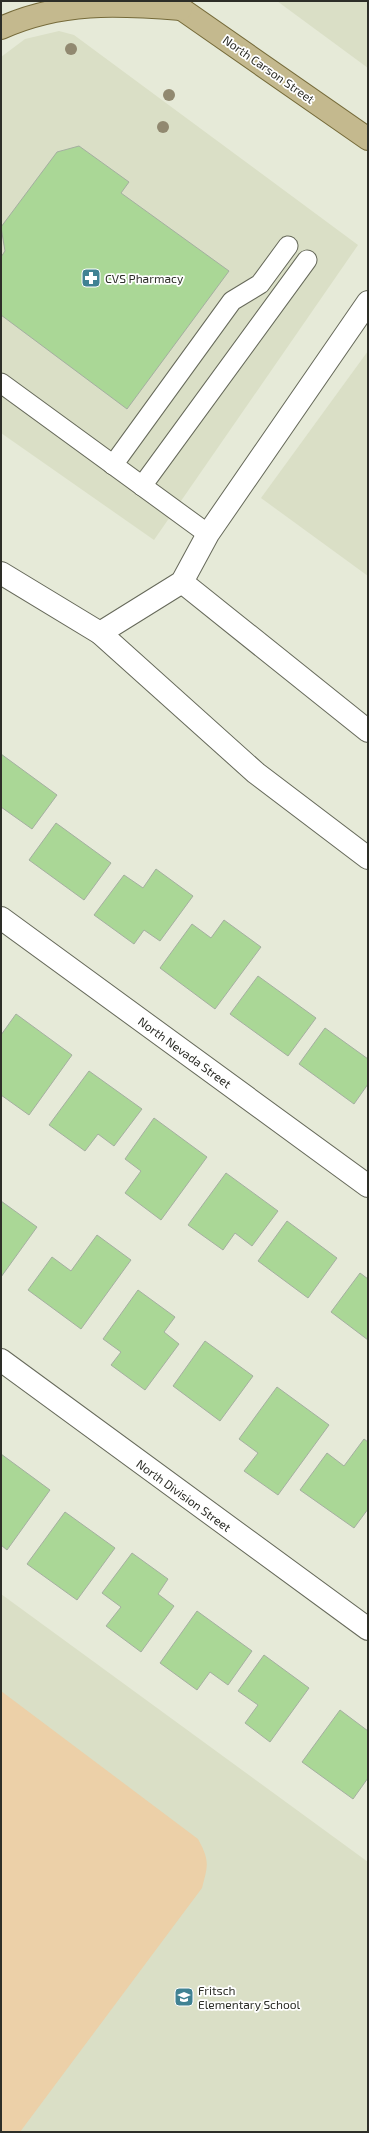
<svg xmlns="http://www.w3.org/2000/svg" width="369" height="2133" viewBox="0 0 369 2133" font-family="'Exo 2',sans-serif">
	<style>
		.built { fill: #dadfc6 }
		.green { fill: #ecd0a8 }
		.building { fill: #aad796; stroke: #a4afa0 }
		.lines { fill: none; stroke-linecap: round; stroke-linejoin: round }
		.lane-casing { stroke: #66695a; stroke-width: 21 }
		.street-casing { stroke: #66695a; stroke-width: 24 }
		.primary-casing { stroke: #756a39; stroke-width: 24 }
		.lane { stroke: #fff; stroke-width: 19 }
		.street { stroke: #fff; stroke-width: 22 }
		.primary { stroke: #c4b98e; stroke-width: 22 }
		.tree { fill: #918970 }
		.labels { text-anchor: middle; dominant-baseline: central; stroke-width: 3.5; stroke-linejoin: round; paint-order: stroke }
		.street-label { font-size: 12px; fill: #2d2e28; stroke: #fff }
		.poi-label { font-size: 12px; fill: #2d2e28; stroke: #fff; text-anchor: start }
	</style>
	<rect width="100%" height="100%" fill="#e6ead8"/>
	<g class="built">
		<path d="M277,1H368V68Z"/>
		<path d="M59,31L74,35L358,245L154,540L1,433V57L25,39Z"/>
		<path d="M368,351V576L261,498Z"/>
		<path d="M1,1594L368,1862V2132H1Z"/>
	</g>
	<path class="green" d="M1,1691L198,1839C210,1861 208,1865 202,1888L20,2132H1Z"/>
	<g class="building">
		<path d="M79,146L129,182L121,193L229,271L127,409L1,315V257L5,251L1,227L57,152Z"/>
		<path d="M1,754L57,795L32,829L1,807Z"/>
		<path d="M56,823L111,863L84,900L29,860Z"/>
		<path d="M156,869L193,896L160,941L144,930L134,944L94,915L124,875L143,888Z"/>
		<path d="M224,920L261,947L215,1009L160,968L192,924L211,938Z"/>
		<path d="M258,976L316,1018L288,1056L230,1014Z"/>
		<path d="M16,1014L72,1055L29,1115L1,1095V1035Z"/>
		<path d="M325,1028L368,1059V1084L354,1104L299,1064Z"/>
		<path d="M89,1071L142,1109L114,1146L98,1134L85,1151L49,1125Z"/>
		<path d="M154,1118L207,1157L161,1220L125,1193L141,1171L125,1159Z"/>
		<path d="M226,1173L278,1211L252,1246L235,1233L223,1250L188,1225Z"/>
		<path d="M1,1201L37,1227L1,1277Z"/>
		<path d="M287,1221L337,1258L308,1298L258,1261Z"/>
		<path d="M97,1235L131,1260L81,1329L28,1290L52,1257L71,1271Z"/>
		<path d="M360,1273L368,1279V1340L331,1312Z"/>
		<path d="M138,1290L175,1317L164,1332L179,1344L145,1390L111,1365L121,1352L103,1339Z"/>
		<path d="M205,1341L253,1376L220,1421L173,1386Z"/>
		<path d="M277,1387L329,1425L278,1495L244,1471L258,1453L239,1439Z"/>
		<path d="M364,1439L368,1442V1509L354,1528L300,1490L327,1453L344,1466Z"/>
		<path d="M1,1454L50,1490L7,1550L1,1545Z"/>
		<path d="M65,1512L115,1548L77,1600L27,1564Z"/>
		<path d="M132,1553L168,1579L158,1594L174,1606L141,1652L106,1626L121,1607L102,1593Z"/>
		<path d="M197,1611L252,1651L228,1685L210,1672L197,1690L160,1663Z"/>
		<path d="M264,1655L309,1688L270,1742L245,1723L258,1705L238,1691Z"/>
		<path d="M340,1710L368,1731V1778L353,1799L302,1762Z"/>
	</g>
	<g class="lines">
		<defs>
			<g id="lane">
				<path d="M1,383L208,534"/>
				<path d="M113,465L232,301L260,284L288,246"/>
				<path d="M142,486L307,260"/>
			</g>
			<g id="street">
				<path d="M1,573L100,633L256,773L368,858"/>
				<path d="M182,582L368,731"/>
				<path d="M100,633L182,582L208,534L368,302"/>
				<path d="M1,918L368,1186"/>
				<path d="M1,1360L368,1629"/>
			</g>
			<g id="primary">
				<path d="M170,1L368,139"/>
				<path d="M1,28C61,1 117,4 181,9"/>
			</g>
		</defs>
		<use href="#lane" class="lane-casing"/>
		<use href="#street" class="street-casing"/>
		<use href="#primary" class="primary-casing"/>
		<use href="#lane" class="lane"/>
		<use href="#street" class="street"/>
		<use href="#primary" class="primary"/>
	</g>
	<g class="tree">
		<circle cx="71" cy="49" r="6"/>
		<circle cx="169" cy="95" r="6"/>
		<circle cx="163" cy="127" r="6"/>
	</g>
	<defs>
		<symbol id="pharmacy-square" viewBox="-11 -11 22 22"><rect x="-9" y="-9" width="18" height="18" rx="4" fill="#408293" stroke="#fff"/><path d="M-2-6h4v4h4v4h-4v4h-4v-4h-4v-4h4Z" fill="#fff"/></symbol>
		<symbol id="school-square" viewBox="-11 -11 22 22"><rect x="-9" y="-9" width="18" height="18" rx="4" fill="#408293" stroke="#fff"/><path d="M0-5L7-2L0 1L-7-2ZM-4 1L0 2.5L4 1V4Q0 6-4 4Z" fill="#fff"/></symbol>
	</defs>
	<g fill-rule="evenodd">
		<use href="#pharmacy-square" x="80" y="267" width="22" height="22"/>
		<use href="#school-square" x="173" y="1986" width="22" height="22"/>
	</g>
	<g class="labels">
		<g class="street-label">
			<text transform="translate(269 69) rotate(35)">North Carson Street</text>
			<text transform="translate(185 1052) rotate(36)">North Nevada Street</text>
			<text transform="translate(184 1495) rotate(36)">North Division Street</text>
		</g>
		<g class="poi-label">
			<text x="105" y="278">CVS Pharmacy</text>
			<text x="198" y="1990">Fritsch<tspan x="198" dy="14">Elementary School</tspan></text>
		</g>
	</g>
	<rect width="369" height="2133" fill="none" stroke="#2d2e28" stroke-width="4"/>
</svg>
